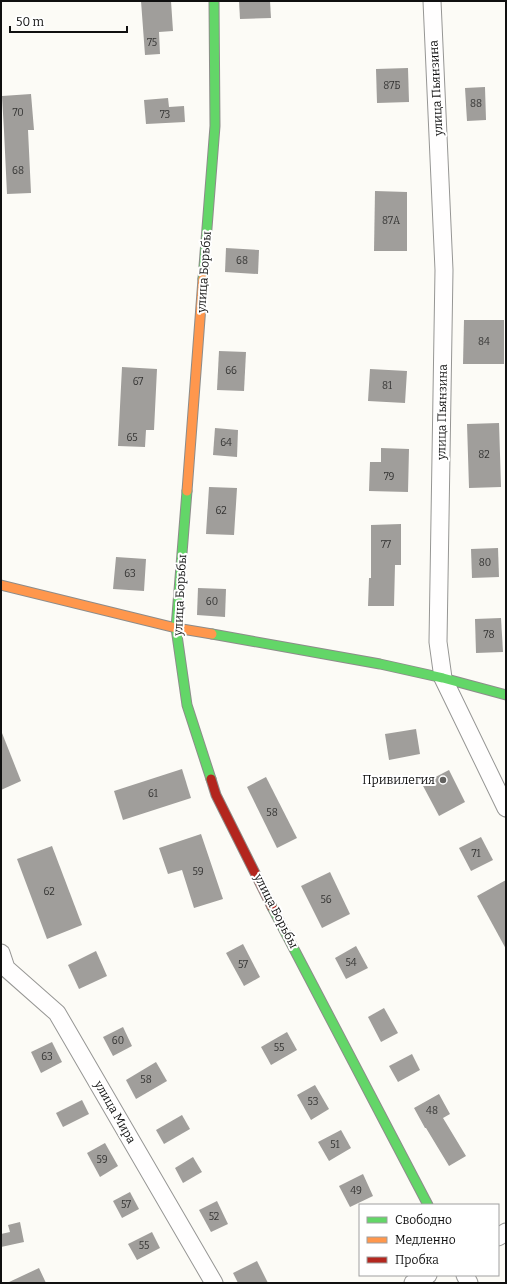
<svg xmlns="http://www.w3.org/2000/svg" width="507" height="1284" viewBox="0 0 507 1284" font-family="Bitter,serif">
	<style>
		.building { fill: #a09e9b }
		.lines { fill: none; stroke-linecap: round; stroke-linejoin: round }
		.street-casing { stroke: #969694; stroke-width: 19 }
		.fast-casing { stroke: #8d8c8a; stroke-width: 11 }
		.slow-casing { stroke: #8d8c8a; stroke-width: 11 }
		.jam-casing { stroke: #8d8c8a; stroke-width: 11 }
		.street { stroke: #fffefe; stroke-width: 17 }
		.fast { stroke: #63d668; stroke-width: 9 }
		.slow { stroke: #ff974d; stroke-width: 9 }
		.jam { stroke: #b3261e; stroke-width: 9 }
		.poi-dot { fill: #636260; stroke: #fff; stroke-width: 1.5 }
		.labels { text-anchor: middle; dominant-baseline: central; stroke-width: 4; stroke-linejoin: round; paint-order: stroke }
		.number-label { font-size: 10px; fill: #343433 }
		.street-label { font-size: 12px; fill: #101010; stroke: #fff }
		.poi-label { font-size: 12px; fill: #101010; stroke: #fff; text-anchor: end }
	</style>
	<rect width="100%" height="100%" fill="#fcfbf6"/>
	<g class="building">
		<path d="M141,1H171L173,31L159,32L160,54L145,55Z"/>
		<path d="M239,1H270L271,18L240,19Z"/>
		<path d="M408,68L409,102L377,103L376,69Z"/>
		<path d="M485,87L486,120L467,121L465,88Z"/>
		<path d="M31,94L34,130H28L31,193L7,194L4,131L2,96Z"/>
		<path d="M168,98L169,107L184,106L185,122L146,124L144,100Z"/>
		<path d="M375,191L407,192V251H374Z"/>
		<path d="M226,248L259,250L258,274L225,272Z"/>
		<path d="M464,320H504V364H463Z"/>
		<path d="M219,351L246,352L244,391L217,390Z"/>
		<path d="M122,367L157,369L154,430H146L145,447L118,446Z"/>
		<path d="M370,369L407,371L405,403L368,401Z"/>
		<path d="M499,423L501,487L469,488L467,424Z"/>
		<path d="M215,428L238,430L237,457L213,455Z"/>
		<path d="M381,448L409,449L408,492L369,491L370,462H381Z"/>
		<path d="M209,487L237,488L234,535L206,534Z"/>
		<path d="M401,524V565H395L394,606H368L369,578H371V525Z"/>
		<path d="M498,548L499,577L472,578L471,549Z"/>
		<path d="M116,557L146,559L144,591L113,589Z"/>
		<path d="M198,588L226,589L225,617L197,615Z"/>
		<path d="M501,618L503,652L476,653L475,619Z"/>
		<path d="M416,729L420,754L389,760L385,734Z"/>
		<path d="M1,733H2L21,781L1,790Z"/>
		<path d="M182,769L191,798L123,820L114,791Z"/>
		<path d="M449,770L465,802L439,816L422,784Z"/>
		<path d="M266,777L297,838L277,848L247,787Z"/>
		<path d="M201,834L223,899L194,908L182,870L168,874L159,848Z"/>
		<path d="M481,837L493,860L471,871L459,848Z"/>
		<path d="M52,846L82,925L47,939L17,859Z"/>
		<path d="M330,872L350,914L322,928L301,886Z"/>
		<path d="M506,880V949L477,896Z"/>
		<path d="M243,944L260,977L244,986L226,953Z"/>
		<path d="M356,946L368,968L346,979L335,958Z"/>
		<path d="M96,951L107,976L79,989L68,965Z"/>
		<path d="M384,1008L398,1033L381,1042L368,1017Z"/>
		<path d="M123,1027L132,1046L113,1056L103,1037Z"/>
		<path d="M287,1032L297,1050L271,1065L261,1047Z"/>
		<path d="M52,1042L62,1062L41,1073L31,1052Z"/>
		<path d="M412,1054L420,1070L398,1082L389,1066Z"/>
		<path d="M156,1062L167,1081L136,1099L126,1080Z"/>
		<path d="M315,1085L329,1109L311,1120L297,1095Z"/>
		<path d="M439,1094L450,1114L443,1118L466,1156L449,1166L426,1128H425L414,1108Z"/>
		<path d="M82,1100L89,1114L63,1127L56,1113Z"/>
		<path d="M182,1115L190,1129L164,1144L156,1130Z"/>
		<path d="M341,1130L351,1148L329,1161L318,1142Z"/>
		<path d="M105,1143L118,1166L100,1177L87,1153Z"/>
		<path d="M193,1157L202,1172L183,1183L175,1168Z"/>
		<path d="M363,1174L373,1196L350,1207L339,1186Z"/>
		<path d="M130,1192L139,1209L122,1218L113,1201Z"/>
		<path d="M217,1201L228,1224L211,1232L199,1210Z"/>
		<path d="M20,1222L24,1242L1,1247V1234L10,1232L8,1225Z"/>
		<path d="M152,1232L160,1248L137,1260L128,1244Z"/>
		<path d="M257,1261L268,1283H238L233,1273Z"/>
		<path d="M39,1268L46,1283H7Z"/>
	</g>
	<g class="lines">
		<defs>
			<g id="street">
				<path d="M432,1L444,270L438,642L443,678L506,808"/>
				<path d="M1,953L6,968L57,1013L214,1283"/>
				<path d="M498,1237L506,1232"/>
				<path d="M465,1275L469,1283"/>
				<path d="M413,1283L428,1275"/>
			</g>
			<g id="fast">
				<path d="M203,279L215,126L214,1"/>
				<path d="M187,491L176,628L187,705L211,779"/>
				<path d="M212,634L380,664L443,678L506,695"/>
				<path d="M272,907L428,1205"/>
			</g>
			<g id="slow">
				<path d="M187,491L203,279"/>
				<path d="M1,585L176,628L212,634"/>
			</g>
			<path id="jam" d="M211,779L216,795L272,907"/>
		</defs>
		<use href="#street" class="street-casing"/>
		<use href="#fast" class="fast-casing"/>
		<use href="#slow" class="slow-casing"/>
		<use href="#jam" class="jam-casing"/>
		<use href="#street" class="street"/>
		<use href="#fast" class="fast"/>
		<use href="#slow" class="slow"/>
		<use href="#jam" class="jam"/>
	</g>
	<circle class="poi-dot" cx="443" cy="780" r="4"/>
	<g class="labels">
		<g class="number-label">
			<text x="152" y="43">75</text>
			<text x="392" y="86">87Б</text>
			<text x="476" y="104">88</text>
			<text x="18" y="113">70</text>
			<text x="165" y="115">73</text>
			<text x="18" y="171">68</text>
			<text x="391" y="221">87А</text>
			<text x="242" y="261">68</text>
			<text x="484" y="342">84</text>
			<text x="231" y="371">66</text>
			<text x="138" y="382">67</text>
			<text x="387" y="386">81</text>
			<text x="132" y="438">65</text>
			<text x="226" y="443">64</text>
			<text x="484" y="455">82</text>
			<text x="389" y="477">79</text>
			<text x="221" y="511">62</text>
			<text x="386" y="545">77</text>
			<text x="485" y="563">80</text>
			<text x="130" y="574">63</text>
			<text x="212" y="602">60</text>
			<text x="489" y="635">78</text>
			<text x="153" y="794">61</text>
			<text x="272" y="813">58</text>
			<text x="476" y="854">71</text>
			<text x="198" y="872">59</text>
			<text x="49" y="892">62</text>
			<text x="326" y="900">56</text>
			<text x="351" y="963">54</text>
			<text x="243" y="965">57</text>
			<text x="118" y="1041">60</text>
			<text x="279" y="1048">55</text>
			<text x="47" y="1057">63</text>
			<text x="146" y="1080">58</text>
			<text x="313" y="1102">53</text>
			<text x="432" y="1111">48</text>
			<text x="335" y="1145">51</text>
			<text x="102" y="1160">59</text>
			<text x="356" y="1191">49</text>
			<text x="126" y="1205">57</text>
			<text x="214" y="1217">52</text>
			<text x="144" y="1246">55</text>
		</g>
		<g class="street-label">
			<text transform="translate(436 88) rotate(-93)">улица Пьянзина</text>
			<text transform="translate(204 272) rotate(-86)">улица Борьбы</text>
			<text transform="translate(442 412) rotate(-89)">улица Пьянзина</text>
			<text transform="translate(180 595) rotate(-87)">улица Борьбы</text>
			<text transform="translate(276 911) rotate(63)">улица Борьбы</text>
			<text transform="translate(115 1112) rotate(60)">улица Мира</text>
		</g>
		<g class="poi-label">
			<text x="435" y="780">Привилегия</text>
		</g>
	</g>
	<rect width="507" height="1284" fill="none" stroke="#101010" stroke-width="4"/>
	<rect x="359" y="1204" width="140" height="72" fill="#ffffff" stroke="#9f9f9f"/>
	<rect x="367" y="1217" width="20" height="6" fill="#63d668" stroke="#9f9f9f"/>
	<text x="395" y="1224" font-size="12" fill="#101010">Свободно</text>
	<rect x="367" y="1237" width="20" height="6" fill="#ff974d" stroke="#9f9f9f"/>
	<text x="395" y="1244" font-size="12" fill="#101010">Медленно</text>
	<rect x="367" y="1257" width="20" height="6" fill="#b3261e" stroke="#9f9f9f"/>
	<text x="395" y="1264" font-size="12" fill="#101010">Пробка</text>
	<path d="M10 26v6h117v-6" fill="none" stroke="#101010" stroke-width="2"/>
	<text x="16" y="26" font-size="12" fill="#101010" stroke="#ffffff" stroke-width="3" paint-order="stroke">50 m</text>
</svg>
